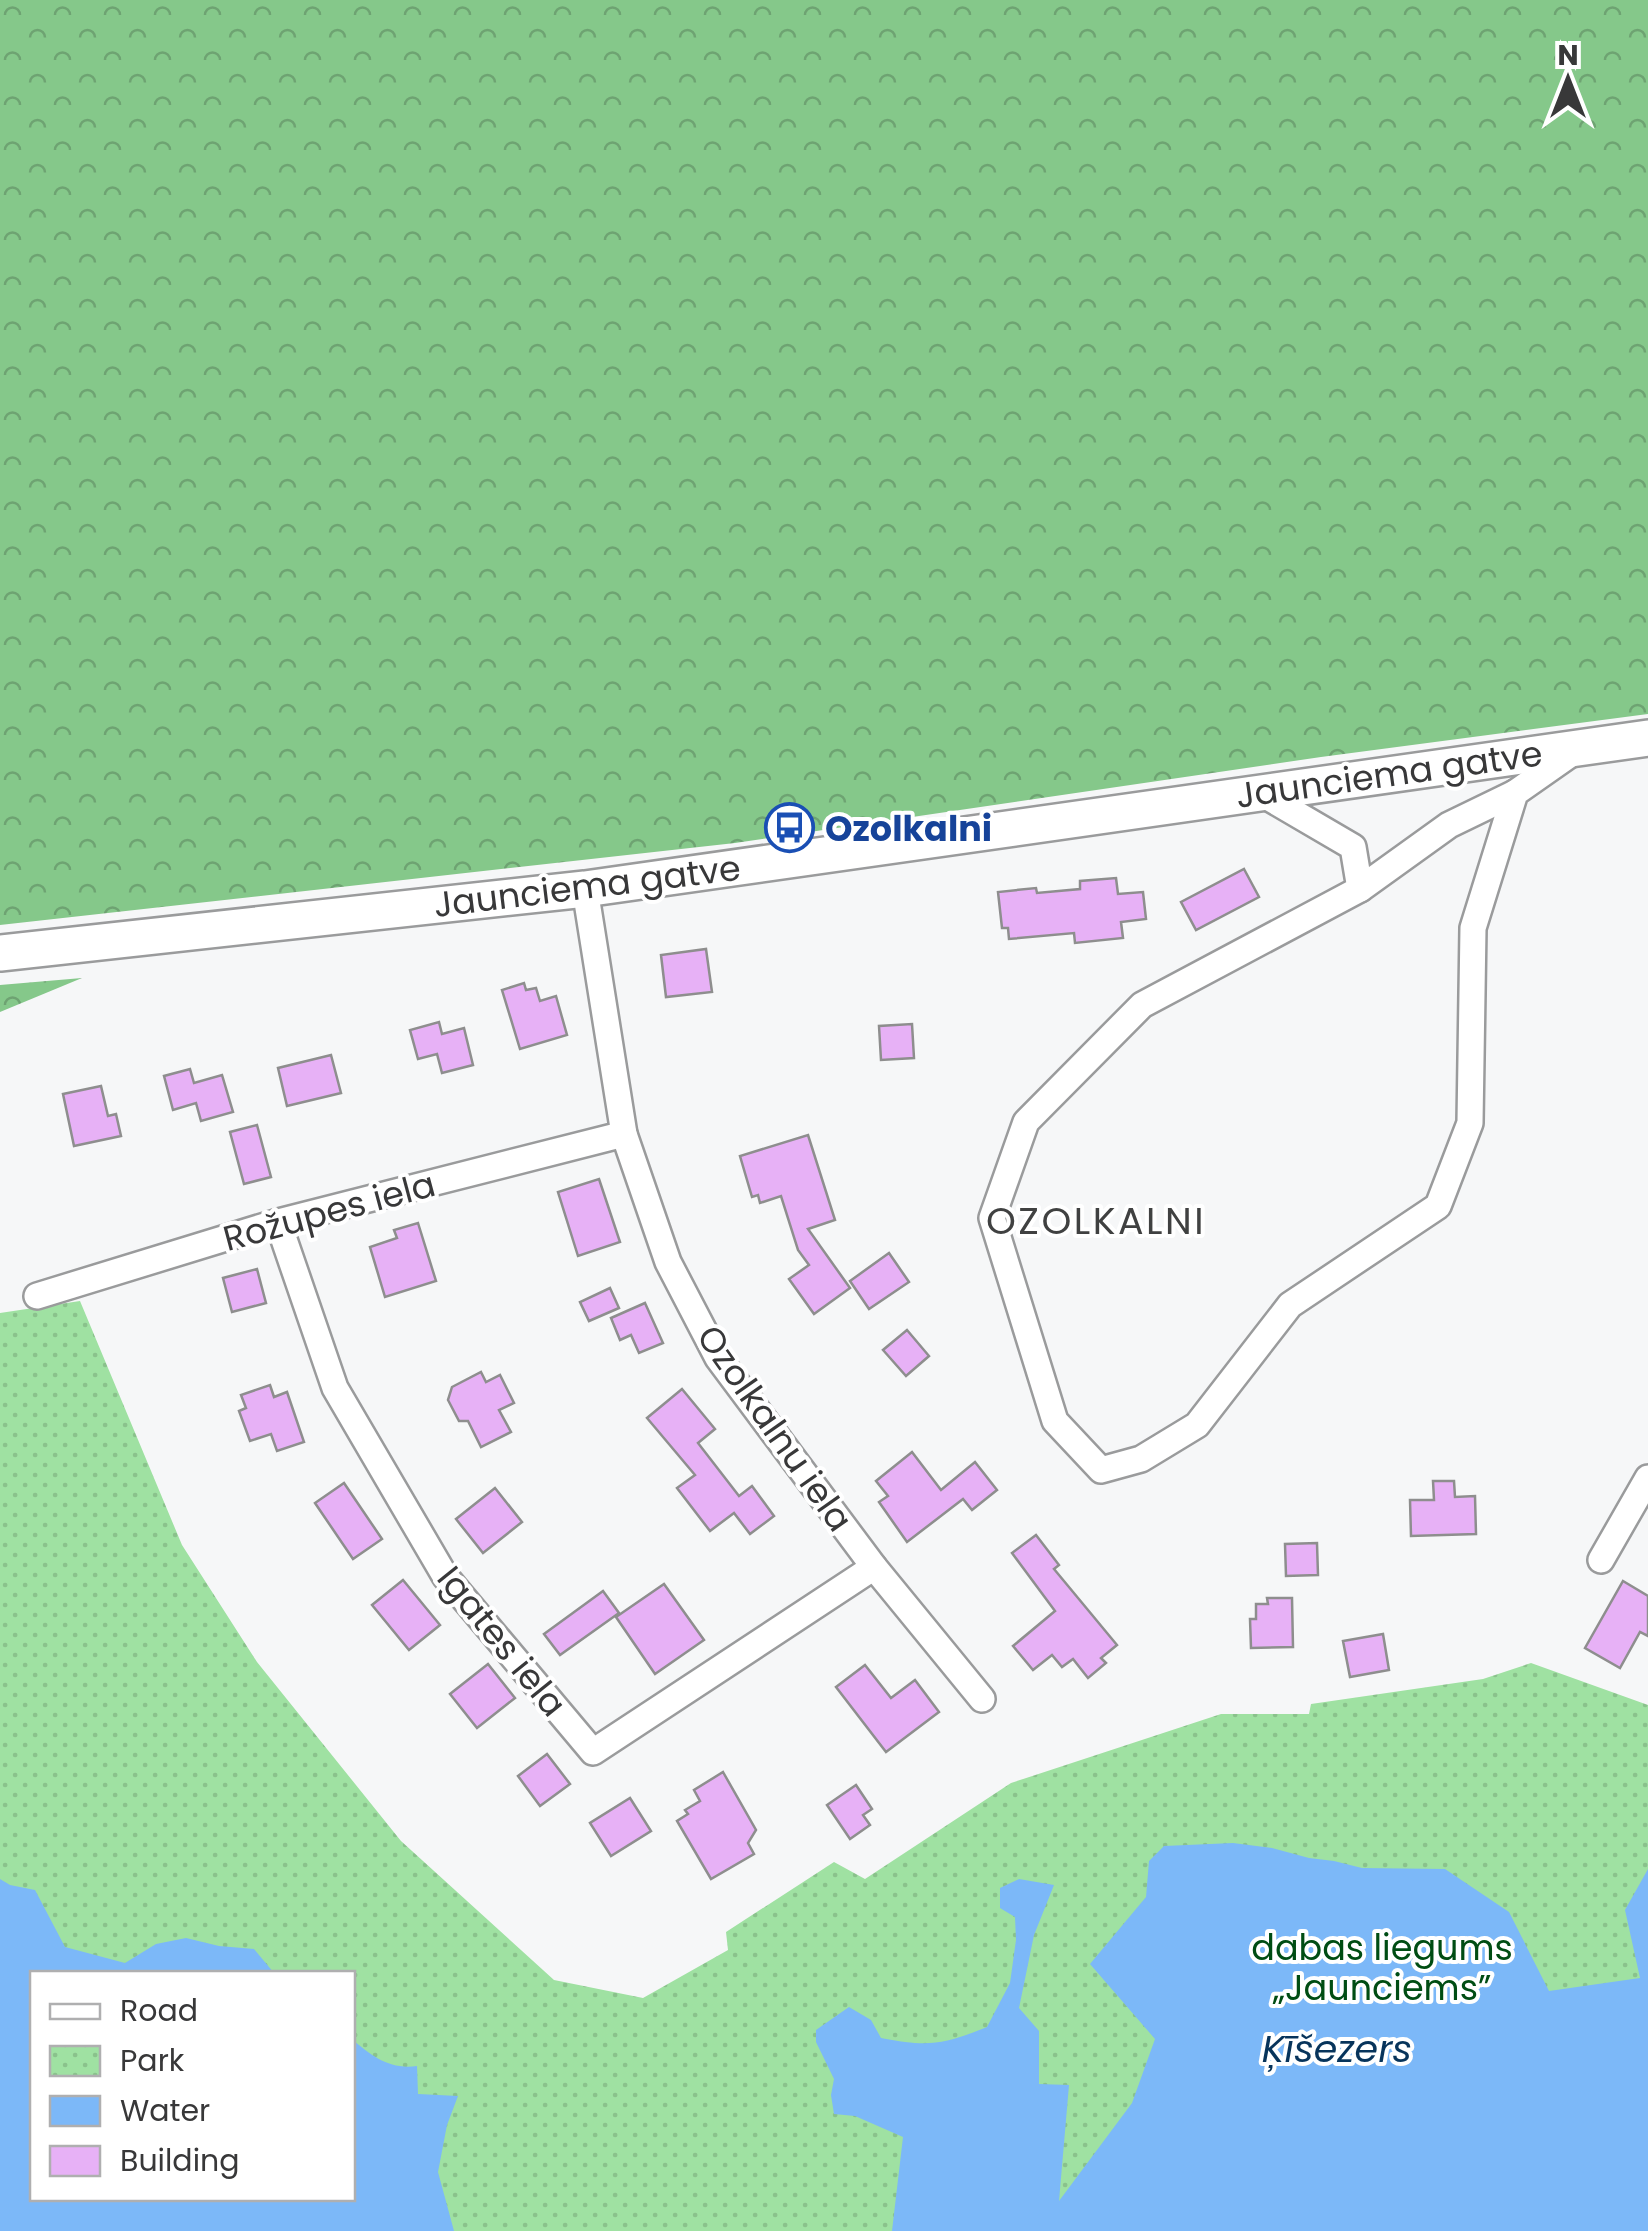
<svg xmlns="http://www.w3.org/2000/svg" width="1648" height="2231" viewBox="0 0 1648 2231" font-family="Poppins,sans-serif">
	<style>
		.forest { fill: url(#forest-crowns) }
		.park { fill: url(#park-dots); fill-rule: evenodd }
		.water { fill: #7cb8f8 }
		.building { fill: #e7b1f6; stroke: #8e8e8e; stroke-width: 2.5 }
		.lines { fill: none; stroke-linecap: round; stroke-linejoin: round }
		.street-casing { stroke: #9a9b9c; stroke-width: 30 }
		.secondary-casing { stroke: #9a9b9c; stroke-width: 40 }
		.street { stroke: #fff; stroke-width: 25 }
		.secondary { stroke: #fff; stroke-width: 35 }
		.labels { text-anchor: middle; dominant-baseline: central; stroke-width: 8; stroke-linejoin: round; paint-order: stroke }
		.street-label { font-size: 35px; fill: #383839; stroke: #fff }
		.transit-label { font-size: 35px; font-weight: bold; fill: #164399; stroke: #fff; text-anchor: start }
		.park-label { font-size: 35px; fill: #004d13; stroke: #fff }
		.neighbourhood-label { font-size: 38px; letter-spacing: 2.5px; fill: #404141; stroke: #fff }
		.water-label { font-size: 38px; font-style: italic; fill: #07345b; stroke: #fff }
	</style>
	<defs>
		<pattern id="forest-crowns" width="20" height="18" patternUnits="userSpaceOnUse" patternTransform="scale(2.5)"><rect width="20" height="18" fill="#85c88a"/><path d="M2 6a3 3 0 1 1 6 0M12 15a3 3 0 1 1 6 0" fill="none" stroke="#6ea372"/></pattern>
		<pattern id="park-dots" width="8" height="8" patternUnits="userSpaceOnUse" patternTransform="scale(2.5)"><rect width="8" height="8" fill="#9fe1a2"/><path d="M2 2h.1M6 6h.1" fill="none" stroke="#8ac28c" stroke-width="1.8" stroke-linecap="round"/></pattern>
	</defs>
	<rect width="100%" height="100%" fill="#f6f7f8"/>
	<g class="forest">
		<path d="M0,0H1648V714L1321,757L735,843L0,925Z"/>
		<path d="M82,978L0,1012V985Z"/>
	</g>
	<path class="park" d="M80,1301L182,1545L257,1662L401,1841L554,1980L643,1998L728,1950L726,1932L834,1862L865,1879L1011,1783L1221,1714H1309L1311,1704L1483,1679L1531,1663L1648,1705V2231H0V1313ZM32,1974H352V2198H32Z"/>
	<g class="water">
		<path d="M1233,1843L1272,1848L1309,1858L1334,1861L1362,1868L1445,1869L1509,1912L1549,1991L1640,1978L1625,1910L1648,1869V2231H892L903,2137L855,2116L834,2114L831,2095L834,2079L816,2042V2030L849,2007L871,2020L881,2038C929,2047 942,2045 987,2027L1010,1983L1016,1940L1015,1917L1000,1908V1888L1019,1879L1054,1885L1034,1935L1019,2008L1039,2031V2084L1069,2085L1059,2201L1132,2103L1155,2039L1090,1964L1146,1897L1149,1861L1164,1846Z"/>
		<path d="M0,1879L10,1885L35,1890L65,1947L125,1963L156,1944L186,1938L219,1946L254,1949L274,1973L32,1974V2198H352L353,2040C372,2056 390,2070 417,2066L418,2094L458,2096L447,2125L438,2172L454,2231H0Z"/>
	</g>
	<g class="building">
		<path d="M1244,869L1259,897L1196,930L1181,902Z"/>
		<path d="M1116,878L1118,894L1143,892L1146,919L1121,922L1123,938L1075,943L1074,933L1009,939L1008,928H1002L998,892L1036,888L1037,893L1080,889V881Z"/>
		<path d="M706,949L712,992L666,997L661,955Z"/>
		<path d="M524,983L526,990L536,988L540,1001L556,996L567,1035L520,1049L502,990Z"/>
		<path d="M439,1022L442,1034L464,1028L473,1065L442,1073L437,1054L418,1059L410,1030Z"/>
		<path d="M912,1024L914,1058L881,1060L879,1026Z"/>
		<path d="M331,1055L341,1093L287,1106L278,1068Z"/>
		<path d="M190,1069L194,1083L222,1075L233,1112L201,1121L196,1103L173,1110L164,1076Z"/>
		<path d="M101,1086L108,1116L116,1114L121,1136L74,1146L63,1094Z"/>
		<path d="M257,1125L271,1177L244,1184L230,1132Z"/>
		<path d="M808,1135L835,1220L808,1229L850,1288L814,1314L789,1279L809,1265L798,1250L781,1196L760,1203L758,1195L752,1197L740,1156Z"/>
		<path d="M599,1179L620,1242L578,1256L558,1192Z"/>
		<path d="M418,1223L436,1281L385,1297L370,1247L397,1238L394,1230Z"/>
		<path d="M889,1253L909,1282L869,1309L850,1281Z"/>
		<path d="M257,1269L266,1303L232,1312L223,1278Z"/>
		<path d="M610,1288L619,1308L589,1321L580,1302Z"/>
		<path d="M645,1303L663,1343L639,1353L631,1335L620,1340L611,1318Z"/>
		<path d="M907,1330L929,1356L906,1376L883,1350Z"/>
		<path d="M481,1372L486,1382L500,1375L514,1403L499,1410L511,1432L481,1447L468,1421H459L448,1400L452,1387Z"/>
		<path d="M270,1385L274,1397L287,1392L304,1442L277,1451L271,1434L250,1441L239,1411L246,1408L241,1395Z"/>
		<path d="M682,1389L715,1429L698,1443L739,1496L752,1486L774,1516L750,1534L734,1513L710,1531L677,1488L695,1475L647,1418Z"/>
		<path d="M912,1452L941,1490L975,1462L997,1490L972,1510L963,1499L907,1542L879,1502L888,1496L876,1481Z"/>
		<path d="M1433,1481H1454L1455,1497L1475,1496L1476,1534L1411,1536L1410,1500H1434Z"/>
		<path d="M344,1483L382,1539L353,1559L315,1503Z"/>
		<path d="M495,1488L522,1522L483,1553L456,1519Z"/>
		<path d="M1036,1535L1059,1565L1054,1569L1117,1645L1101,1658L1106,1663L1088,1678L1073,1659L1062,1667L1052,1655L1033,1670L1013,1646L1055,1611L1012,1553Z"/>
		<path d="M1317,1543L1318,1575L1286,1576L1285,1544Z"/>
		<path d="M403,1580L440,1625L409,1650L372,1605Z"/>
		<path d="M1623,1581L1648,1596V1636L1640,1632L1620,1668L1585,1648Z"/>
		<path d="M664,1584L704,1640L655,1674L616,1617Z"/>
		<path d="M603,1591L619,1613L560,1655L544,1634Z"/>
		<path d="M1267,1598H1292L1293,1647L1251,1648L1250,1619H1256V1604H1268Z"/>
		<path d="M1383,1634L1389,1670L1350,1677L1343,1641Z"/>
		<path d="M488,1664L515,1698L477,1728L450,1694Z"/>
		<path d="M865,1665L891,1698L915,1680L939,1712L886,1752L836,1687Z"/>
		<path d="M547,1754L570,1784L540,1806L518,1776Z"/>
		<path d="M723,1772L756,1830L748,1843L754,1854L711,1879L677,1821L688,1814L685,1810L700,1801L694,1790Z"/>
		<path d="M856,1785L872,1809L863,1815L870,1825L850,1839L827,1805Z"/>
		<path d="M630,1798L651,1831L611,1856L590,1823Z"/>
	</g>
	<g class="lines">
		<defs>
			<g id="street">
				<path d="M1259,792L1353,847L1360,889L1142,1005L1026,1122L992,1218L1055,1421L1101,1470L1141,1459L1197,1425L1290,1305L1438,1206L1470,1123L1473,928L1515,793L1575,751"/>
				<path d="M585,889L624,1134L668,1262L718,1358L874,1567L982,1699"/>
				<path d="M1360,889L1449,825L1515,793"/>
				<path d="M278,1222L335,1388L445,1576L593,1752L874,1567"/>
				<path d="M37,1296L278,1222L624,1134"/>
				<path d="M1601,1560L1648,1478"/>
			</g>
			<path id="secondary" d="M0,953L585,889L1648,738"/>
		</defs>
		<use href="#street" class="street-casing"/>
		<use href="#secondary" class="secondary-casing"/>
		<use href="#street" class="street"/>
		<use href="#secondary" class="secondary"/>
	</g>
	<defs>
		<symbol id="bus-ring" viewBox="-11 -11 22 22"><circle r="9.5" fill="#fff" stroke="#1a4fb4" stroke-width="1.5"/><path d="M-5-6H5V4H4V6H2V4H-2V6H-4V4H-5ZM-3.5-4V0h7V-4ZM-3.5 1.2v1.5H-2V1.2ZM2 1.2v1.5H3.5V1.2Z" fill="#1a4fb4"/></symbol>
	</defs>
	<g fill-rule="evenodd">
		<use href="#bus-ring" x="762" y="800" width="55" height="55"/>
	</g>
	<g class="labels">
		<g class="street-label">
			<text transform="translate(1389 774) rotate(-8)">Jaunciema gatve</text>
			<text transform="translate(587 886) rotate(-7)">Jaunciema gatve</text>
			<text transform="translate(329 1211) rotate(-15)">Rožupes iela</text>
			<text transform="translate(775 1428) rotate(55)">Ozolkalnu iela</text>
			<text transform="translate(502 1641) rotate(51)">Igates iela</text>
		</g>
		<g class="transit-label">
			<text x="825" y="828">Ozolkalni</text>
		</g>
		<g class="park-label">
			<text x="1382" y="1947">dabas liegums<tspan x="1382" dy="40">„Jaunciems”</tspan></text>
		</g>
		<g class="neighbourhood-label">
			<text x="1096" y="1220">OZOLKALNI</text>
		</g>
		<g class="water-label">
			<text x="1337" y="2048">Ķīšezers</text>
		</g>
	</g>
	<rect x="30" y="1971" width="325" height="230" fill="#ffffff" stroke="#afafb0" stroke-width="2.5"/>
	<rect x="50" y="2004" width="50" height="15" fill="#ffffff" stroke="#afafb0" stroke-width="2.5"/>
	<text x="120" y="2021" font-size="30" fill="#383839">Road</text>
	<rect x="50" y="2046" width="50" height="30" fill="url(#park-dots)" stroke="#afafb0" stroke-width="2.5"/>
	<text x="120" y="2071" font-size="30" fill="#383839">Park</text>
	<rect x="50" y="2096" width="50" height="30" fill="#7cb8f8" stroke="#afafb0" stroke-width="2.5"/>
	<text x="120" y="2121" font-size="30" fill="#383839">Water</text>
	<rect x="50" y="2146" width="50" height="30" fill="#e7b1f6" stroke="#afafb0" stroke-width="2.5"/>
	<text x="120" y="2171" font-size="30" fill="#383839">Building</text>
	<g transform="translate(1568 80)" stroke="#ffffff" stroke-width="8" paint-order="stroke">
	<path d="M0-8L18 38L0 25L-18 38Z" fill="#383839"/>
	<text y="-15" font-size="28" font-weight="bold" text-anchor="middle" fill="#383839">N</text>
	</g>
</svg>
